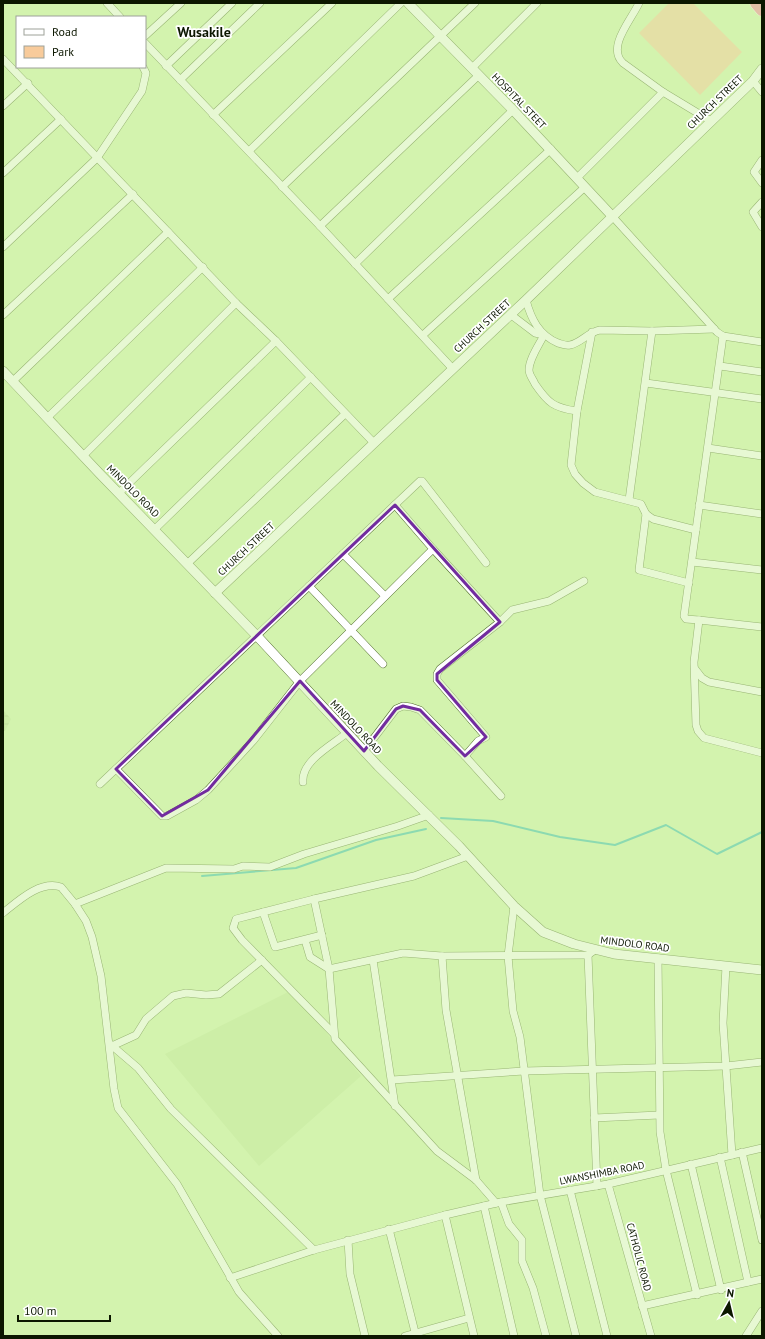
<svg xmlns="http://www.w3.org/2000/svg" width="765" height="1339" viewBox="0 0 765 1339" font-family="'PT Sans',sans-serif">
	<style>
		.built { fill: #c5e99d }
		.industrial { fill: url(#industrial-grid) }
		.park { fill: #f8cb9b }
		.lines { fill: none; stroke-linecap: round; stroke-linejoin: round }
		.stream { stroke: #37bcb3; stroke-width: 2 }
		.minor-casing { stroke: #516c2c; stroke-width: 8 }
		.tertiary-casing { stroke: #516c2c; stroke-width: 10 }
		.trunk-casing { stroke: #fff; stroke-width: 13 }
		.minor { stroke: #fff; stroke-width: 7 }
		.tertiary { stroke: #fff; stroke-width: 9 }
		.trunk { stroke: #f4829c; stroke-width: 12 }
		.marked { fill: none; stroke: #722c9f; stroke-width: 3; stroke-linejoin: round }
		.labels { text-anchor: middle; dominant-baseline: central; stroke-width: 3.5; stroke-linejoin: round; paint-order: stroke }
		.street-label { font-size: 10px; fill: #0c1700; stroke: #fff }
		.district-label { font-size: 14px; font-weight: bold; fill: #0c1700; stroke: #fff }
	</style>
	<defs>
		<pattern id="industrial-grid" width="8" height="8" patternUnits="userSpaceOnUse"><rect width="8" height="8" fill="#c5e99d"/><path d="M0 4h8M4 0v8" fill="none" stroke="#a8c785"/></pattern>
	</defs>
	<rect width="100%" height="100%" fill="#d3f3ae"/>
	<path class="built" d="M292,990L361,1076L259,1166L165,1054Z"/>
	<path class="industrial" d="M3,710L11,719L5,731H3Z"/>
	<path class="park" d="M669,3H693L742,52L700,95L639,33Z"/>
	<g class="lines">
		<g class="stream">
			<path d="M441,818L493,821L560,837L615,845L666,825L717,854L762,832"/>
			<path d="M202,876L296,868L376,840L426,829"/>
		</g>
		<defs>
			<g id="minor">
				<path d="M107,3L120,17"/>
				<path d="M145,36L181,3"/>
				<path d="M145,43L320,226L453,369"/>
				<path d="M3,59L236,303L276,341L374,443"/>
				<path d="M166,66L232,3"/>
				<path d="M472,68L537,3"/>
				<path d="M180,80L260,3"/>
				<path d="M753,81L762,92"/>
				<path d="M663,92L711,121"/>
				<path d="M3,106L28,83"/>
				<path d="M213,115L332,3"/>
				<path d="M249,151L401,3"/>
				<path d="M762,160L754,172L762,183"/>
				<path d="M3,173L61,119"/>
				<path d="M577,178L663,92L623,63C606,47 632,19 639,3"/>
				<path d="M282,187L475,3"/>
				<path d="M762,202L753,212L762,227"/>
				<path d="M613,217L717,332L723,336L762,342"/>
				<path d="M320,226L479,75"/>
				<path d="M3,247L97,158L142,91L146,73L143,67"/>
				<path d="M355,264L513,110"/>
				<path d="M388,299L551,149"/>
				<path d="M526,300C531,319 539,335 558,343C562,344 565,346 570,345C581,343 588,332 600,330L652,331L714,329"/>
				<path d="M510,314L535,333L544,335"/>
				<path d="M3,315L133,194"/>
				<path d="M592,332L577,411L571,465L575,474L583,483L595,492L641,504L646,514L653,519L696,530"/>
				<path d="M423,335L585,187"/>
				<path d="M544,335C539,345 529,359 529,370C529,375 533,379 535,384C548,403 554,408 577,411"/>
				<path d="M723,336L684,616L686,619L699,620L694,662L696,725L698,731L704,738L762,753"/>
				<path d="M720,366L762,372"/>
				<path d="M13,381L168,232"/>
				<path d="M646,383L762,399"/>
				<path d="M48,417L203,267"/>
				<path d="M708,448L762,456"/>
				<path d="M83,456L236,303"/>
				<path d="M119,493L276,341"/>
				<path d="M629,500L652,331"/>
				<path d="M699,505L762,514"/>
				<path d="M646,514L639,570L689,583"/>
				<path d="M155,529L311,377"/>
				<path d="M433,549L500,622L512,610L549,601L584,581"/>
				<path d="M343,554L385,596"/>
				<path d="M692,562L762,570"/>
				<path d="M187,564L345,414"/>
				<path d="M309,586L383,664"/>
				<path d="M699,620L762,627"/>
				<path d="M695,669L702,678L709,682L762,692"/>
				<path d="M364,751L396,709L403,706L411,707L420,710L465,756L501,796"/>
				<path d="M465,756L478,741L486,737L437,680V674L440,669L500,622"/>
				<path d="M116,769L162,816H167L196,800L208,790L253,741L300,681L433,549L395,505"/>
				<path d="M303,782C301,761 332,745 347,733"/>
				<path d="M100,784L420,481H422L486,563"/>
				<path d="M468,856L414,876L314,899L329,969L335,1039L437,1151L476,1180L496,1203"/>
				<path d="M314,899L236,919L233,928L242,940L333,1033"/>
				<path d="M75,904L166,868L234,869L243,866L270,867L304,854L398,826L429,815"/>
				<path d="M514,906L508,956L513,1011L520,1037L540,1195L576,1336"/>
				<path d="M263,912L275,947L322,935"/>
				<path d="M3,913C18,901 40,880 61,887L75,904L86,921L92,937L101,976L114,1089L118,1108L177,1184L239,1292L278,1336"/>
				<path d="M305,940L310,957L329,969L403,953L442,956L588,955L595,950"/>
				<path d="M588,955L597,1186"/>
				<path d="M442,956L446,1010L476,1180"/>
				<path d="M658,958L660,1132L666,1170L697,1295"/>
				<path d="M373,960L395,1106"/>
				<path d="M726,966L723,1023L732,1155"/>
				<path d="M110,1044L138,1068L171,1109L314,1250"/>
				<path d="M112,1046L136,1035L146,1019L173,996L186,993L206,995L219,994L262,960"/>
				<path d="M392,1080L524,1071L726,1066L762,1062"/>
				<path d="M594,1118L659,1115"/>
				<path d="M742,1152L762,1240"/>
				<path d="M720,1157L748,1282"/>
				<path d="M691,1164L721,1290"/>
				<path d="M608,1184L651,1336"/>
				<path d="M570,1190L607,1336"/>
				<path d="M501,1202L509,1224L522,1240V1261L533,1288L546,1336"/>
				<path d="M484,1206L514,1336"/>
				<path d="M445,1215L474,1336"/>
				<path d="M389,1229L416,1336"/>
				<path d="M348,1240L350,1274L365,1336"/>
				<path d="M230,1278L314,1250L445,1215L501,1202L608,1184L762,1148"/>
				<path d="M642,1306L762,1279"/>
				<path d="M405,1336L469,1318"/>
				<path d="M746,1336L762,1311"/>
			</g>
			<g id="tertiary">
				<path d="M408,3L513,110L613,217"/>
				<path d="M3,371L100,474L257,636L378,766L459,846L514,906L543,932L574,944L614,954L762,970"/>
				<path d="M215,593L526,300L753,81L762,69"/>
			</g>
			<path id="trunk" d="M756,3L762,10"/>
		</defs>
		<use href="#minor" class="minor-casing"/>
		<use href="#tertiary" class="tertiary-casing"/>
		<use href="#trunk" class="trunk-casing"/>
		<use href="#minor" class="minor"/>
		<use href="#tertiary" class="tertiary"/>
		<use href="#trunk" class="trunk"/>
	</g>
	<path d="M0 0H765V1339H0ZM395,505L500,622L437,674V680L486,737L465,756L420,710L403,706L396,709L364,751L300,681L208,790L162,816L116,769Z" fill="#d3f3ae" fill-opacity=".55" fill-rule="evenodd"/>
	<path class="marked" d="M395,505L500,622L437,674V680L486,737L465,756L420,710L403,706L396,709L364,751L300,681L208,790L162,816L116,769Z"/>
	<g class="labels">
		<g class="street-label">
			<text transform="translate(519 101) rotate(46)">HOSPITAL STEET</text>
			<text transform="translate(715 102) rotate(-44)">CHURCH STREET</text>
			<text transform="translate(482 326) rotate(-43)">CHURCH STREET</text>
			<text transform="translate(133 491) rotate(45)">MINDOLO ROAD</text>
			<text transform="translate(246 549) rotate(-43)">CHURCH STREET</text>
			<text transform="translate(356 727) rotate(47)">MINDOLO ROAD</text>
			<text transform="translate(635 944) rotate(7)">MINDOLO ROAD</text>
			<text transform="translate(602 1173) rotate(-11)">LWANSHIMBA ROAD</text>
			<text transform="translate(639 1257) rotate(75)">CATHOLIC ROAD</text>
		</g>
		<g class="district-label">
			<text x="204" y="32">Wusakile</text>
		</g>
	</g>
	<rect width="765" height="1339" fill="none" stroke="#0c1700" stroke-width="8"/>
	<rect x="16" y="16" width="130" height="52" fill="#ffffff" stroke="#9ea299"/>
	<rect x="24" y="29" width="20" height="6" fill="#ffffff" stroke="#9ea299"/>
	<text x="52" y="36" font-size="12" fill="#0c1700">Road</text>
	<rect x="24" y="46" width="20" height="12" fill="#f8cb9b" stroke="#9ea299"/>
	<text x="52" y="56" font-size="12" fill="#0c1700">Park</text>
	<g transform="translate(729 1303) rotate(8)" stroke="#ffffff" stroke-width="3" paint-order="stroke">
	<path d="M0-3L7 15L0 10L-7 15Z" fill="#0c1700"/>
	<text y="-6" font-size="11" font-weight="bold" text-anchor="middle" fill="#0c1700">N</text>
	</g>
	<path d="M18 1315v6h92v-6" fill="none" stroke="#0c1700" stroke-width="2"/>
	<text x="24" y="1315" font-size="12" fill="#0c1700" stroke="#ffffff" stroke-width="3" paint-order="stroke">100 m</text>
</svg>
